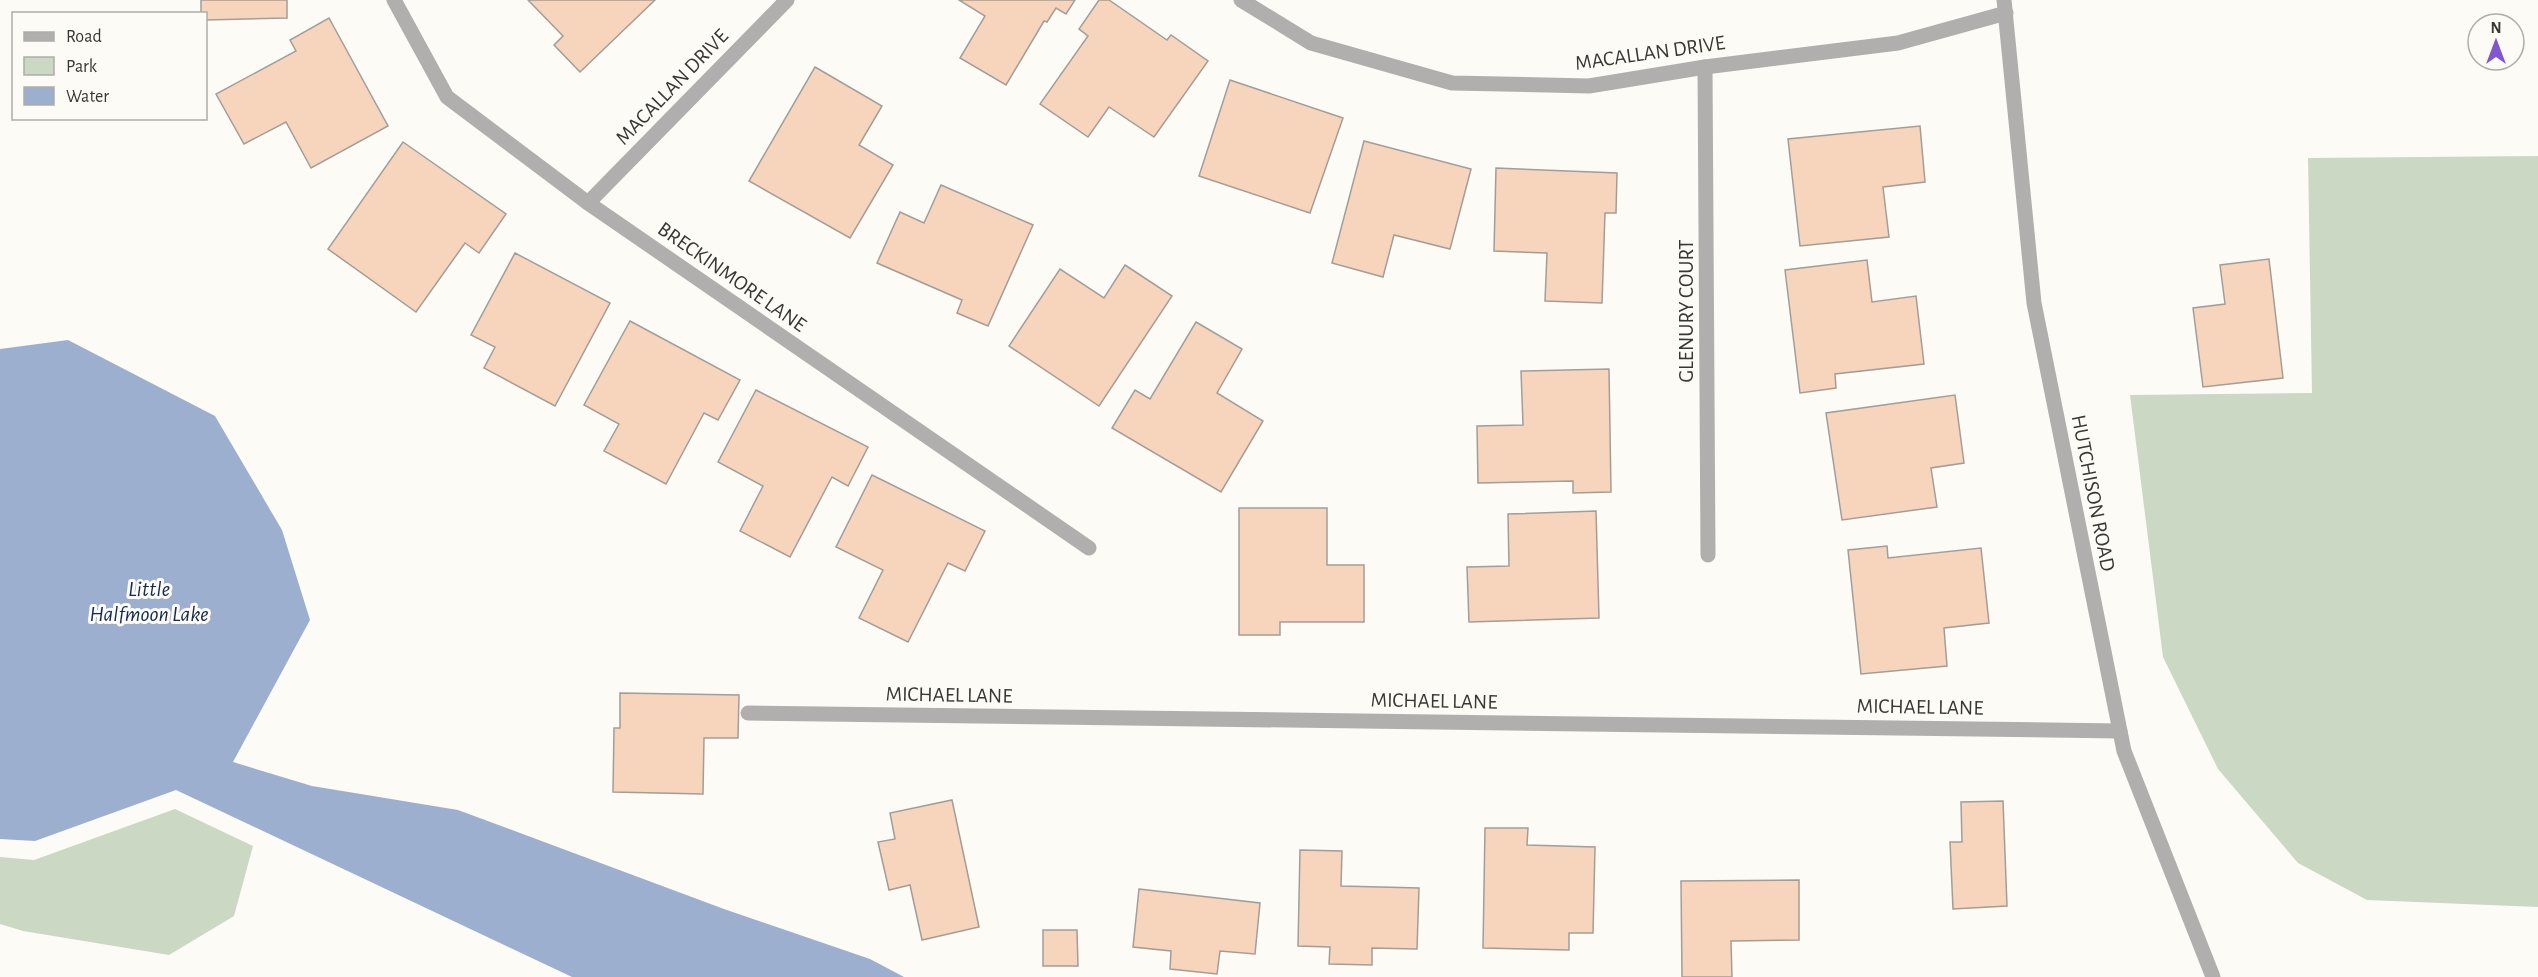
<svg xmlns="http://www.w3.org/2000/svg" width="2538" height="977" viewBox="0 0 2538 977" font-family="'Alegreya Sans',sans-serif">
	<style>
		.green { fill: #cbd8c4 }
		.water { fill: #9dafcf }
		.building { fill: #f7d5bc; stroke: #a39d99; stroke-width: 1.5 }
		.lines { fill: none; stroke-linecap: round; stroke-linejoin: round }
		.minor { stroke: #b1afad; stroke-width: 15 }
		.tertiary { stroke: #b1afad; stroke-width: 15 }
		.labels { text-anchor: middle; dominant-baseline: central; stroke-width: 6; stroke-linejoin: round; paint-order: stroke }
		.street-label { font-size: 21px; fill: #373734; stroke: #fdfbf5 }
		.water-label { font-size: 22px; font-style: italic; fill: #132952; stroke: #fdfbf5 }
	</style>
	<rect width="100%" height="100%" fill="#fdfbf5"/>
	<g class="green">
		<path d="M2538,156V907L2367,900L2298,863L2218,769L2163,657L2130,395L2312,393L2308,158Z"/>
		<path d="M175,809L253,846L234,916L169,955L23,931L0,924V857L34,860Z"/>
	</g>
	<path class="water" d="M68,340L215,416L282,530L310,620L233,762L312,786L458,810L724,909L870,959L904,977H572L176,790L35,841L0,839V349Z"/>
	<g class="building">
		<path d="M201,0H287V18L206,20V14H201Z"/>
		<path d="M528,0H655L580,72L554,45L563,36Z"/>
		<path d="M959,0H1075L1066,14L1056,8L1047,22L1044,21L1006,85L960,58L985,16Z"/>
		<path d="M1099,0H1109L1167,40L1171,35L1208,61L1154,137L1109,107L1088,137L1040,104L1088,36L1079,29Z"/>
		<path d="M329,18L388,126L311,168L286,122L244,144L216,94L296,51L290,40Z"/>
		<path d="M815,67L882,106L859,145L893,165L850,238L749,181Z"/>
		<path d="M1230,80L1343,118L1310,213L1199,176Z"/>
		<path d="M1920,126L1925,182L1883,187L1889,237L1800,246L1788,139Z"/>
		<path d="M1364,141L1471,169L1450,249L1394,235L1383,277L1332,263Z"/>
		<path d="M403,142L506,214L479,253L465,243L416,312L328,249Z"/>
		<path d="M1496,168L1617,173L1616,213H1605L1602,303L1545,301L1547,253L1494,251Z"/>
		<path d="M941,185L1033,225L988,326L957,313L962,300L877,263L900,212L924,223Z"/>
		<path d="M515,253L610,303L555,406L484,368L495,347L471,335Z"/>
		<path d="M2269,259L2283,378L2203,387L2193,308L2225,304L2220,265Z"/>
		<path d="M1867,260L1872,302L1916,296L1924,364L1835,374L1836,388L1800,393L1785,270Z"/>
		<path d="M1125,265L1172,296L1099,406L1009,346L1060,269L1104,298Z"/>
		<path d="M630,321L740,380L718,420L704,413L666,484L604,451L619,424L584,405Z"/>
		<path d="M1196,322L1242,349L1217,393L1263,421L1221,492L1112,428L1135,390L1150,399Z"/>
		<path d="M1609,369L1611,492L1573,493V481L1478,483L1477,426L1523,425L1521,371Z"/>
		<path d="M756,390L868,447L848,486L832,477L790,557L740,531L763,486L718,462Z"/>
		<path d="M1955,395L1964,463L1931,468L1937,507L1842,520L1826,413Z"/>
		<path d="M872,475L985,531L965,571L948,563L908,642L859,618L883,570L836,547Z"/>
		<path d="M1239,508H1327V565H1364V622H1280V635H1239Z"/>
		<path d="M1596,511L1599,618L1469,622L1467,567L1509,566L1508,514Z"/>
		<path d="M1887,546L1888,558L1981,548L1989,623L1944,628L1947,666L1861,674L1848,550Z"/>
		<path d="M620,693L739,695L738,738H704L703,794L613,792L614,728H620Z"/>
		<path d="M952,800L979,927L922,940L910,885L889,890L878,842L895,839L890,813Z"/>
		<path d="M2003,801L2007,906L1953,909L1950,842H1962L1961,802Z"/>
		<path d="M1485,828H1528L1527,845L1595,847L1593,933H1569V950L1483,948Z"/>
		<path d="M1300,850L1342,851L1341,886L1419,888L1417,949L1372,948V965L1329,964L1330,947L1298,946Z"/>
		<path d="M1799,880V940L1731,941L1732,977H1682L1681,881Z"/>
		<path d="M1139,889L1260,903L1255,954L1220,951L1217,974L1170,969L1171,951L1133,947Z"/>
		<path d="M1043,930H1077L1078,966H1043Z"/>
	</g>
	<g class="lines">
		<g class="minor">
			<path d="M394,0L447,97L588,203L1089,548"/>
			<path d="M1241,0L1311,43L1452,83L1589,86L1705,67L1898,43L2006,13"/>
			<path d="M1705,67L1708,555"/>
			<path d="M588,203L787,0"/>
			<path d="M748,713L2120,731"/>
		</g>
		<path class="tertiary" d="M2004,0L2034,303L2124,751L2213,977"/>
	</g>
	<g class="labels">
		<g class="street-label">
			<text transform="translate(1650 53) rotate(-8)">MACALLAN DRIVE</text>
			<text transform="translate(672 87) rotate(-46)">MACALLAN DRIVE</text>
			<text transform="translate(732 277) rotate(35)">BRECKINMORE LANE</text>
			<text transform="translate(1686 311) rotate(-90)">GLENURY COURT</text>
			<text transform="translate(2093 493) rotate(79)">HUTCHISON ROAD</text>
			<text transform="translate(949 695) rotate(1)">MICHAEL LANE</text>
			<text transform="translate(1434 701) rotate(1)">MICHAEL LANE</text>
			<text transform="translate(1920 707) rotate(1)">MICHAEL LANE</text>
		</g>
		<g class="water-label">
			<text x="149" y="589">Little<tspan x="149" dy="25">Halfmoon Lake</tspan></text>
		</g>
	</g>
	<rect x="12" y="12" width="195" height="108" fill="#fdfbf5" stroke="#aeada8" stroke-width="1.5"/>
	<rect x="24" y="32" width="30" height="9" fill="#b1afad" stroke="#aeada8" stroke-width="1.5"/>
	<text x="66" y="42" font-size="18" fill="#373734">Road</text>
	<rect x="24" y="57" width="30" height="18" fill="#cbd8c4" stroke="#aeada8" stroke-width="1.5"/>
	<text x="66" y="72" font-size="18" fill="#373734">Park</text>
	<rect x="24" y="87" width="30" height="18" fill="#9dafcf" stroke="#aeada8" stroke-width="1.5"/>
	<text x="66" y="102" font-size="18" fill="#373734">Water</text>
	<g transform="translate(2496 42)"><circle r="28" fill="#fdfbf5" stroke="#aeada8" stroke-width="1.5"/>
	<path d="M0-4.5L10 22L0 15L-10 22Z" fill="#8057d0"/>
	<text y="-9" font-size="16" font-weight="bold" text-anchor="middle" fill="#373734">N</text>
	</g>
</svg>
